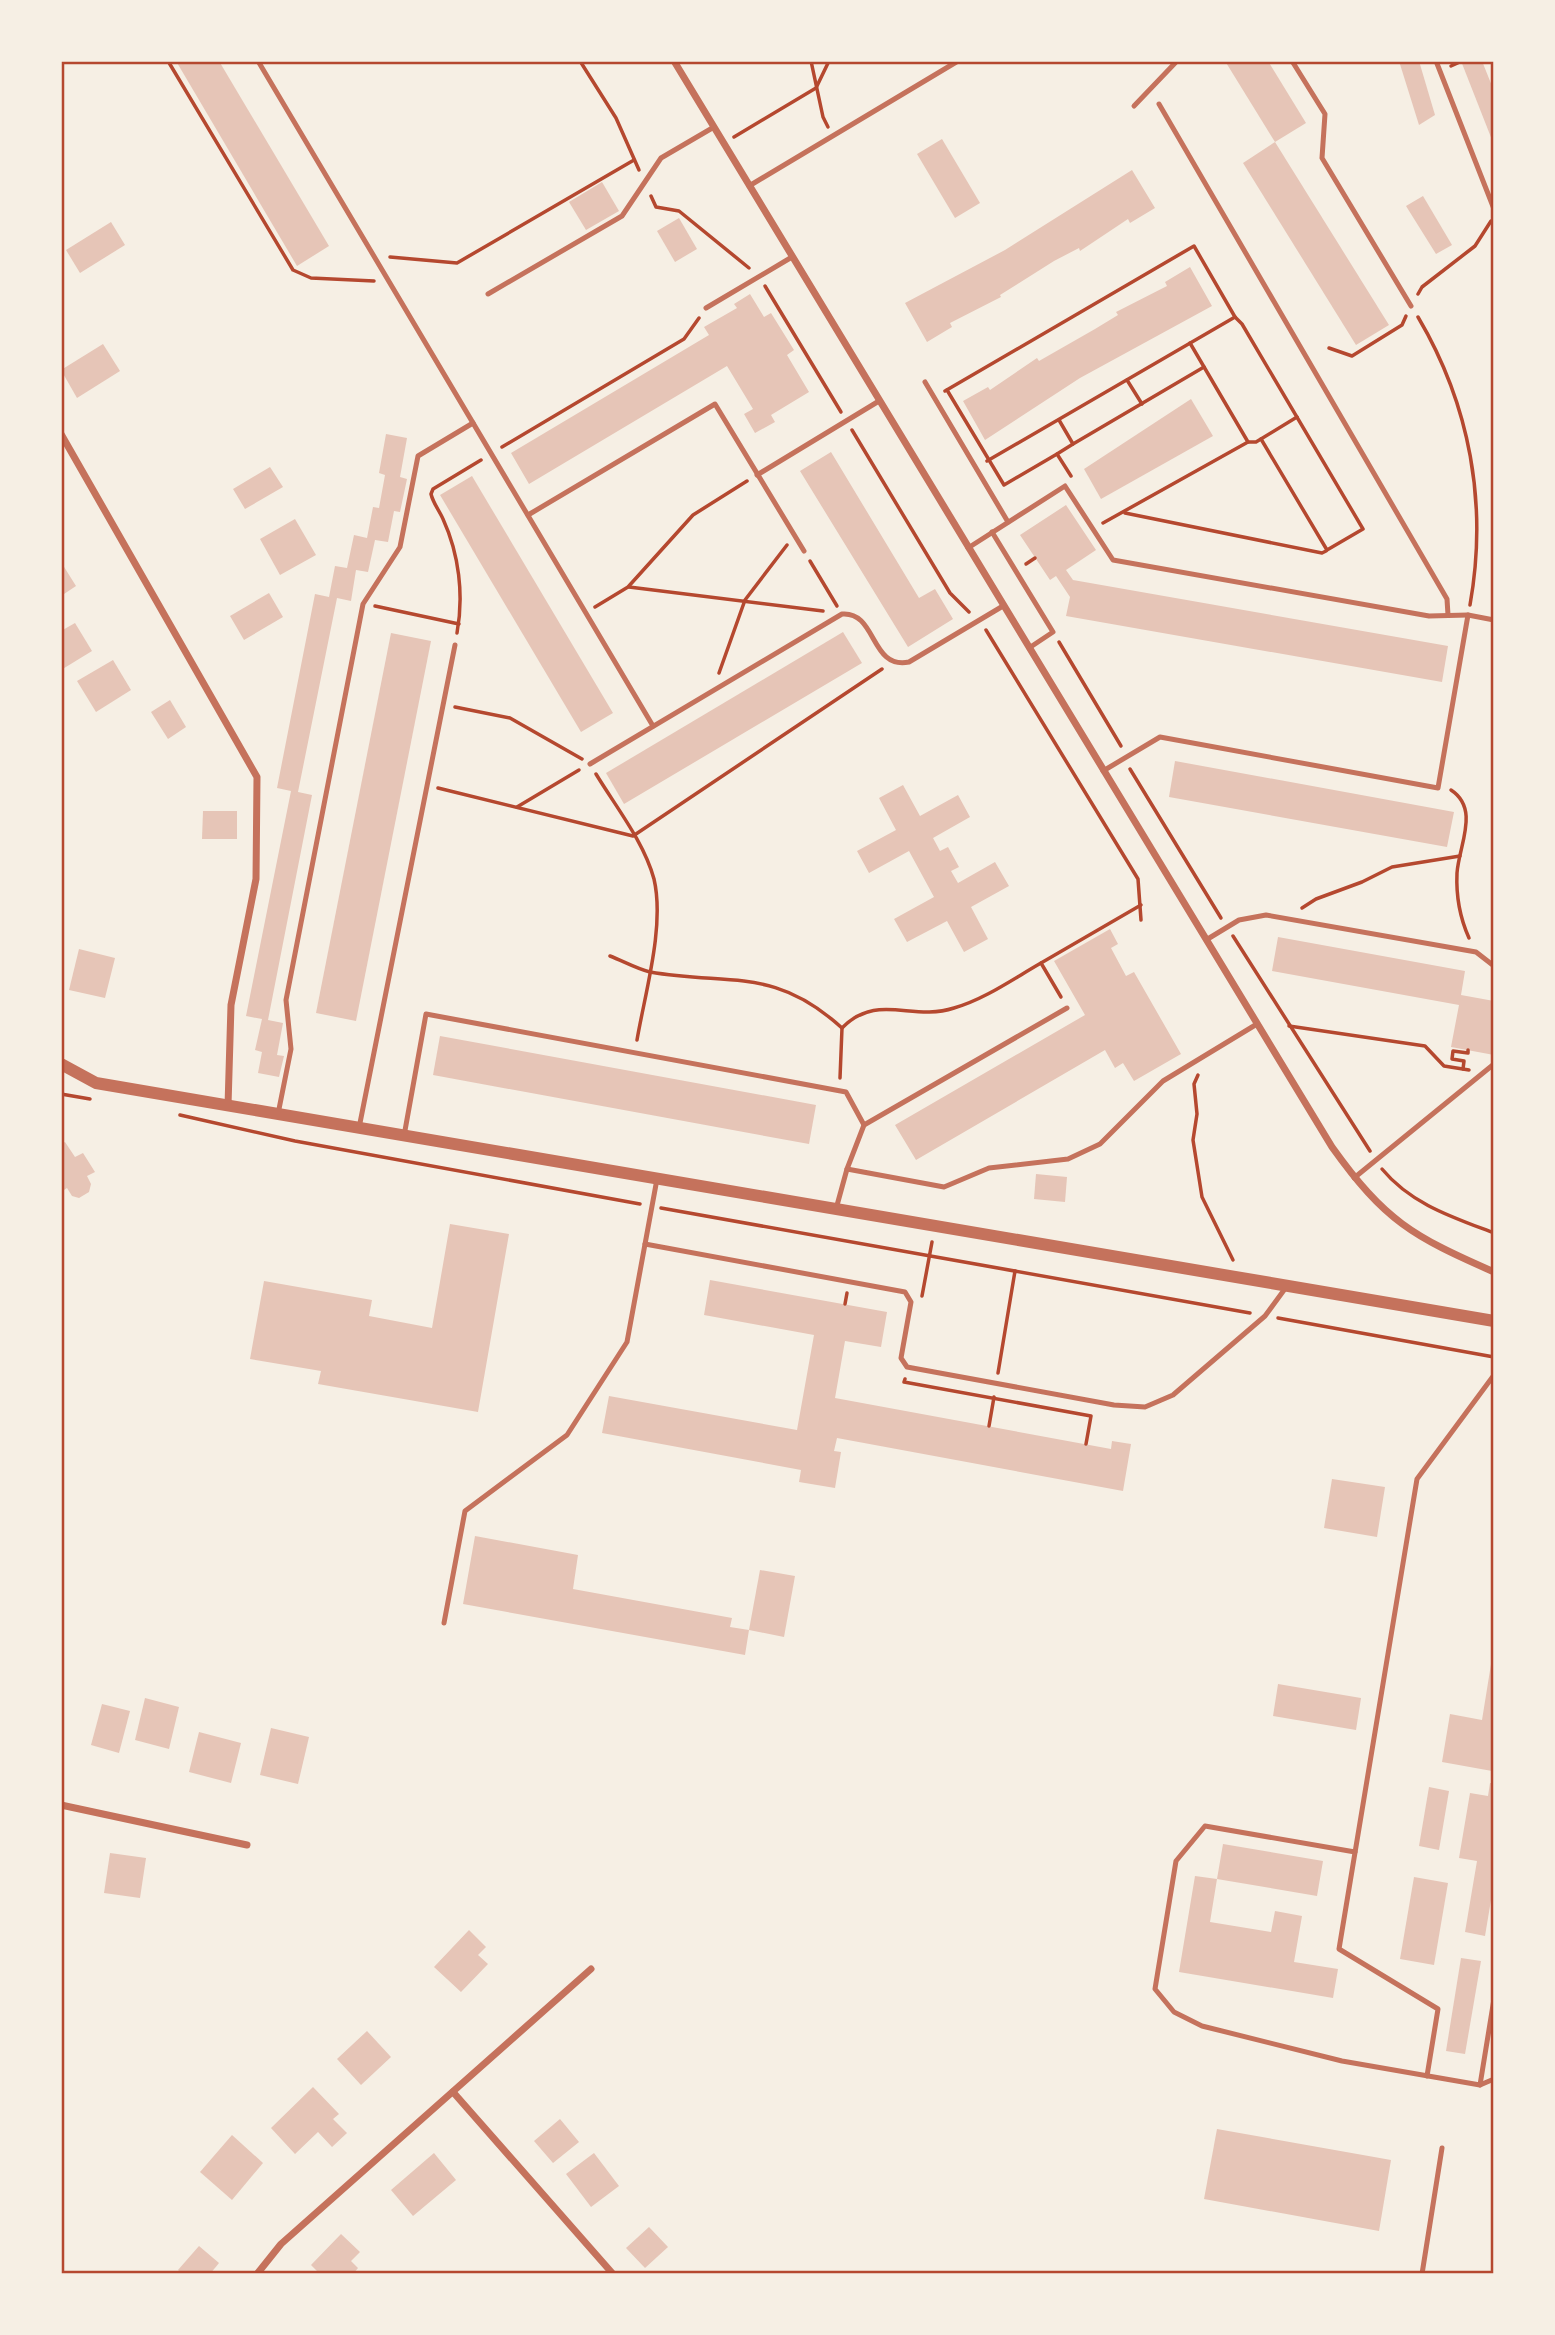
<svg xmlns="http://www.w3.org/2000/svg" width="1555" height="2335" viewBox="0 0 1555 2335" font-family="'DM Sans',sans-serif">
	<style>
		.building { fill: #e6c5b7 }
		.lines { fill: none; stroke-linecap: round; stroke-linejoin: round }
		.path { stroke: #b5482f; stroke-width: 3.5 }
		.service { stroke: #c5725c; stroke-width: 5 }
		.minor { stroke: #c5725c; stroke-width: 7 }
		.tertiary { stroke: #c5725c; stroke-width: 12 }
		.neatline { fill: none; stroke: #b5482f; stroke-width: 2.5 }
	</style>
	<rect width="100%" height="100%" fill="#f6efe4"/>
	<g class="building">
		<path d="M176,61H219L329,246L297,266Z"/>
		<path d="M1225,61H1268L1306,123L1275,142Z"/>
		<path d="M1399,61H1419L1435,115L1419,125Z"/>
		<path d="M1461,61H1482L1494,91V145Z"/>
		<path d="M942,139L980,203L955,218L917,154Z"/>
		<path d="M1275,142L1389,325L1356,345L1243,163Z"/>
		<path d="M1132,170L1155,208L1130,223L1128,219L1080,251L1079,248L1054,261L1000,295L1001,297L950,323L952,327L927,342L905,303L1005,250Z"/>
		<path d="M602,182L619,211L586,230L569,202Z"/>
		<path d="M1423,196L1452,245L1436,254L1406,206Z"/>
		<path d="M679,218L697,249L675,262L657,231Z"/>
		<path d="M111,222L125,245L80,273L66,250Z"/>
		<path d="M1190,267L1212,306L1080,378L985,440L963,401L988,387L990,390L1037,358L1039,361L1095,329L1118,315L1116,312L1167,286L1165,282Z"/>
		<path d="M750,294L764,317L771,313L794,350L787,355L809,392L771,415L775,422L755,433L744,414L753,409L727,366L529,484L511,453L709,335L704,327L737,308L734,304Z"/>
		<path d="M103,344L120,371L77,398L61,370Z"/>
		<path d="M1191,399L1213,436L1101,499L1084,469Z"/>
		<path d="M386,434L407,438L400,477L407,479L400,512L394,511L388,542L375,540L368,572L356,570L351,601L337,598L298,792L312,795L268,1020L283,1023L277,1055L284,1056L279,1077L258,1073L262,1052L255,1050L262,1019L246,1016L291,791L277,788L315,594L329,597L335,566L347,568L354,535L367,538L373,507L379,508L385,475L379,473Z"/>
		<path d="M831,452L919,598L935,589L953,619L908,647L800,471Z"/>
		<path d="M270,467L283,487L245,509L233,489Z"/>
		<path d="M472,476L613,713L581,732L440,495Z"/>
		<path d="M1066,505L1096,550L1066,570L1073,580L1448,646L1442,682L1066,616L1070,597L1056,576L1050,580L1020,535Z"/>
		<path d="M295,519L316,555L280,575L260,539Z"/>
		<path d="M61,562L76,586L61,596Z"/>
		<path d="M269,593L283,617L244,640L230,616Z"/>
		<path d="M75,623L92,651L61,670V631Z"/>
		<path d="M843,632L862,663L624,804L606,773Z"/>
		<path d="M391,633L431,641L356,1021L316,1013Z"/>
		<path d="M113,660L131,690L96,712L77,681Z"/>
		<path d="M170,700L186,727L168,739L151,712Z"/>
		<path d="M1175,761L1454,812L1447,847L1169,797Z"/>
		<path d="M903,785L920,816L958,795L970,817L933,838L940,851L948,847L959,867L951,871L958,883L995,862L1009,886L971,907L988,939L964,952L947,921L907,942L894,919L934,897L909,851L869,873L857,851L896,830L879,798Z"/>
		<path d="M203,811H237V839H202Z"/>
		<path d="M1110,929L1118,944L1111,948L1126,976L1134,972L1181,1054L1134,1081L1123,1063L1115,1068L1105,1050L916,1160L895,1125L1085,1015L1054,961Z"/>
		<path d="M1278,937L1465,971L1461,995L1494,1001V1055L1451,1047L1459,1005L1272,971Z"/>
		<path d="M79,949L115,958L105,998L69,990Z"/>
		<path d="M440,1036L816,1105L809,1144L433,1075Z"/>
		<path d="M65,1142L75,1157L83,1153L95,1172L87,1176L91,1184L89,1192L79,1198L72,1196L67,1188L61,1192V1144Z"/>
		<path d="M1036,1174L1067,1177L1065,1202L1034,1199Z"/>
		<path d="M450,1224L509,1234L478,1412L318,1384L321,1371L250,1359L264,1281L372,1300L369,1316L432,1328Z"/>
		<path d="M710,1280L887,1312L881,1347L845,1341L835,1398L1111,1449L1112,1441L1131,1444L1123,1491L837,1438L834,1451L841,1452L835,1488L799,1482L801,1470L602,1433L609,1396L797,1430L814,1335L704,1315Z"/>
		<path d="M1332,1479L1385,1487L1377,1537L1324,1528Z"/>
		<path d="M475,1536L578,1555L573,1589L732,1618L730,1627L749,1630L745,1655L463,1604Z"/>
		<path d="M760,1570L795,1576L784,1637L749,1630Z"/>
		<path d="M1492,1658V1771L1442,1762L1450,1714L1482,1720Z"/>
		<path d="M1278,1684L1361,1698L1356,1730L1273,1716Z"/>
		<path d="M145,1698L179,1707L169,1749L135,1740Z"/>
		<path d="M102,1704L130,1711L119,1753L91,1745Z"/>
		<path d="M271,1728L309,1737L298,1784L260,1775Z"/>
		<path d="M199,1732L241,1743L231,1783L189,1772Z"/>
		<path d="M1490,1783H1494V1882L1485,1936L1465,1932L1477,1861L1459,1858L1470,1793L1488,1796Z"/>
		<path d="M1429,1787L1449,1791L1439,1850L1419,1846Z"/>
		<path d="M1223,1844L1323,1861L1317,1896L1217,1879Z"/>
		<path d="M110,1853L146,1858L140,1898L104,1893Z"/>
		<path d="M1195,1876L1217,1879L1210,1922L1271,1932L1275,1911L1302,1916L1294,1962L1338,1969L1333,1998L1179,1972Z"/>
		<path d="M1414,1877L1448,1883L1434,1965L1400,1959Z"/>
		<path d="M469,1930L486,1947L478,1955L488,1964L461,1992L434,1967Z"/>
		<path d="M1461,1958L1481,1961L1465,2054L1446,2051Z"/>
		<path d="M367,2031L391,2057L361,2085L337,2059Z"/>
		<path d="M313,2087L339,2114L333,2119L347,2133L332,2147L318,2132L295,2154L271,2128Z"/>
		<path d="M560,2119L579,2142L553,2163L534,2141Z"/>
		<path d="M1217,2129L1391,2160L1379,2231L1204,2199Z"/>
		<path d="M232,2135L263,2163L232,2200L200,2172Z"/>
		<path d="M434,2153L456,2180L413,2216L391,2190Z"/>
		<path d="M594,2153L619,2186L591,2207L566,2174Z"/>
		<path d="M649,2227L668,2247L645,2268L626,2248Z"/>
		<path d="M341,2234L360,2252L351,2261L358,2268L353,2274H320L311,2265Z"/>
		<path d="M199,2246L219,2263L210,2274H182L178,2270Z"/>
	</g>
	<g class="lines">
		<g class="path">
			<path d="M168,61L293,270L311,278L374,281"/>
			<path d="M580,61L616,118L639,170"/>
			<path d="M811,61L823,117L828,127"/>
			<path d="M1493,61L1494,62"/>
			<path d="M1451,66L1462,61"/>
			<path d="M734,137L816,88L829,61"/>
			<path d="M651,196L656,207L679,211L749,268"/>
			<path d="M390,257L457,263L634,160"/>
			<path d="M765,286L841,412"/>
			<path d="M1418,294L1422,287L1475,246L1491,221"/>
			<path d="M1235,317L1242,324L1363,529L1327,550L1261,439"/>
			<path d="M1418,317C1470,405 1488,504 1470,605"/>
			<path d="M1329,348L1352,356L1402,325L1406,316"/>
			<path d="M1127,380L1142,404"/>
			<path d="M947,390L1004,485L1057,454L1071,476"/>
			<path d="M945,391L1194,246L1235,317L987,461"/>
			<path d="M1059,420L1073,444L1204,367"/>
			<path d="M852,430L950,593L969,612"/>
			<path d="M1248,442H1256L1297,417"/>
			<path d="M502,447L684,339L699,318"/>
			<path d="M1057,454L1073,444"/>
			<path d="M1125,513L1322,553L1326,551"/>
			<path d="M1103,523L1248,442L1190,343"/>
			<path d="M810,561L837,606"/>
			<path d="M1026,564L1035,558"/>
			<path d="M629,587L823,611"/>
			<path d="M375,606L459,624"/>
			<path d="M595,607L628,587L693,515L747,481"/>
			<path d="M986,630L1138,879L1141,920"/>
			<path d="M457,633C464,595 459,554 443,519C439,510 433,503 431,494L433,489L481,460"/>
			<path d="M1059,642L1121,746"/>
			<path d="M719,673L745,600L787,545"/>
			<path d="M455,707L510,718L582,759"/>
			<path d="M1130,769L1221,918"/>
			<path d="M596,774C616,807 644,842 654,879C665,926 645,993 637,1040"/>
			<path d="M438,788L633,836L882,669"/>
			<path d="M1451,790C1480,809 1459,845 1457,873C1456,895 1460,918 1469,938"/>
			<path d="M517,807L579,770"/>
			<path d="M1302,908L1316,899L1362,882L1392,867L1460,856"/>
			<path d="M1233,936L1370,1151"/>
			<path d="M610,956C623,961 637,969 650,972C730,986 774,966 842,1028L840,1078"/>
			<path d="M1061,997L1041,963L1141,905"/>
			<path d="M1289,1026L1425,1046L1444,1066L1469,1070"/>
			<path d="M842,1028C877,992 912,1022 954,1008C985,999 1013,979 1041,963"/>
			<path d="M1463,1069L1464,1061L1452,1059L1453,1051L1468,1053V1050"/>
			<path d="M1198,1075L1194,1084L1197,1114L1193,1140L1202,1197L1233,1260"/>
			<path d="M61,1094L90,1099"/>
			<path d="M180,1115L295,1141L640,1204"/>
			<path d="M1382,1169C1411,1204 1452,1217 1494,1233"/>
			<path d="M661,1208L1250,1313"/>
			<path d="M922,1296L932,1242"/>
			<path d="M845,1304L847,1293"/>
			<path d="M1278,1318L1494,1357"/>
			<path d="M998,1373L1015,1271"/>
			<path d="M905,1379L904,1382L1091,1416L1086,1444"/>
			<path d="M989,1426L994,1397"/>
		</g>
		<g class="service">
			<path d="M258,61L653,726"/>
			<path d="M1292,61L1325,114L1322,158L1411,306"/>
			<path d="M1436,61L1494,209"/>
			<path d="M1159,104L1447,599L1448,615"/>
			<path d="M1134,106L1177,61"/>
			<path d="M749,186L958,61"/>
			<path d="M488,294L622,216L661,158L714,127"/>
			<path d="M706,308L792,257"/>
			<path d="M925,382L1008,522"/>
			<path d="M757,475L879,401"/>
			<path d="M528,515L715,404L804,551"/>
			<path d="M992,532L1053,632L1029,648"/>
			<path d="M968,548L1065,486L1113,560L1429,616L1468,615"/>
			<path d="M590,764L842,614C877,611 870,670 909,662L1003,606"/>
			<path d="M1103,771L1160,737L1438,788L1468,615L1494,620"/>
			<path d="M1206,940L1239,920L1266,915L1476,952L1494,966"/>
			<path d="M278,1114L291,1049L286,1000L363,604L400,547L418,456L473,423"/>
			<path d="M359,1128L455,645"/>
			<path d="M404,1136L426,1014L846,1092L864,1125"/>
			<path d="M847,1169L944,1187L989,1168L1068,1159L1100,1144L1163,1081L1257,1024"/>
			<path d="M1354,1178L1494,1064"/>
			<path d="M836,1209L847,1169L864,1125L1067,1008"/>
			<path d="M645,1244L905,1292L911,1302L901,1358L907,1367L1114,1405L1145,1407L1173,1395L1265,1316L1287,1286"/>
			<path d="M444,1623L465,1511L567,1435L627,1342L657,1179"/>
			<path d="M1355,1852L1205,1826L1176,1861L1155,1989L1174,2012L1202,2026L1342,2061L1480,2085L1494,2079"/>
			<path d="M1427,2076L1438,2009L1339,1949L1417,1479L1494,1375"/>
			<path d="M1480,2085L1494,1999"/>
			<path d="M1422,2274L1442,2148"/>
		</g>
		<g class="minor">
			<path d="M674,61L1332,1147C1385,1221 1412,1236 1494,1272"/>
			<path d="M61,434L257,777L256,879L231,1005L228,1106"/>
			<path d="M61,1805L247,1845"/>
			<path d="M453,2092L613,2274"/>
			<path d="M257,2274L281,2244L591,1969"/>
		</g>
		<path class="tertiary" d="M61,1064L96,1083L1494,1321"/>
	</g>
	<rect width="1555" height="2335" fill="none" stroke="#f6efe4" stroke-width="126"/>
	<rect x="63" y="63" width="1429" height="2209" class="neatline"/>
</svg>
